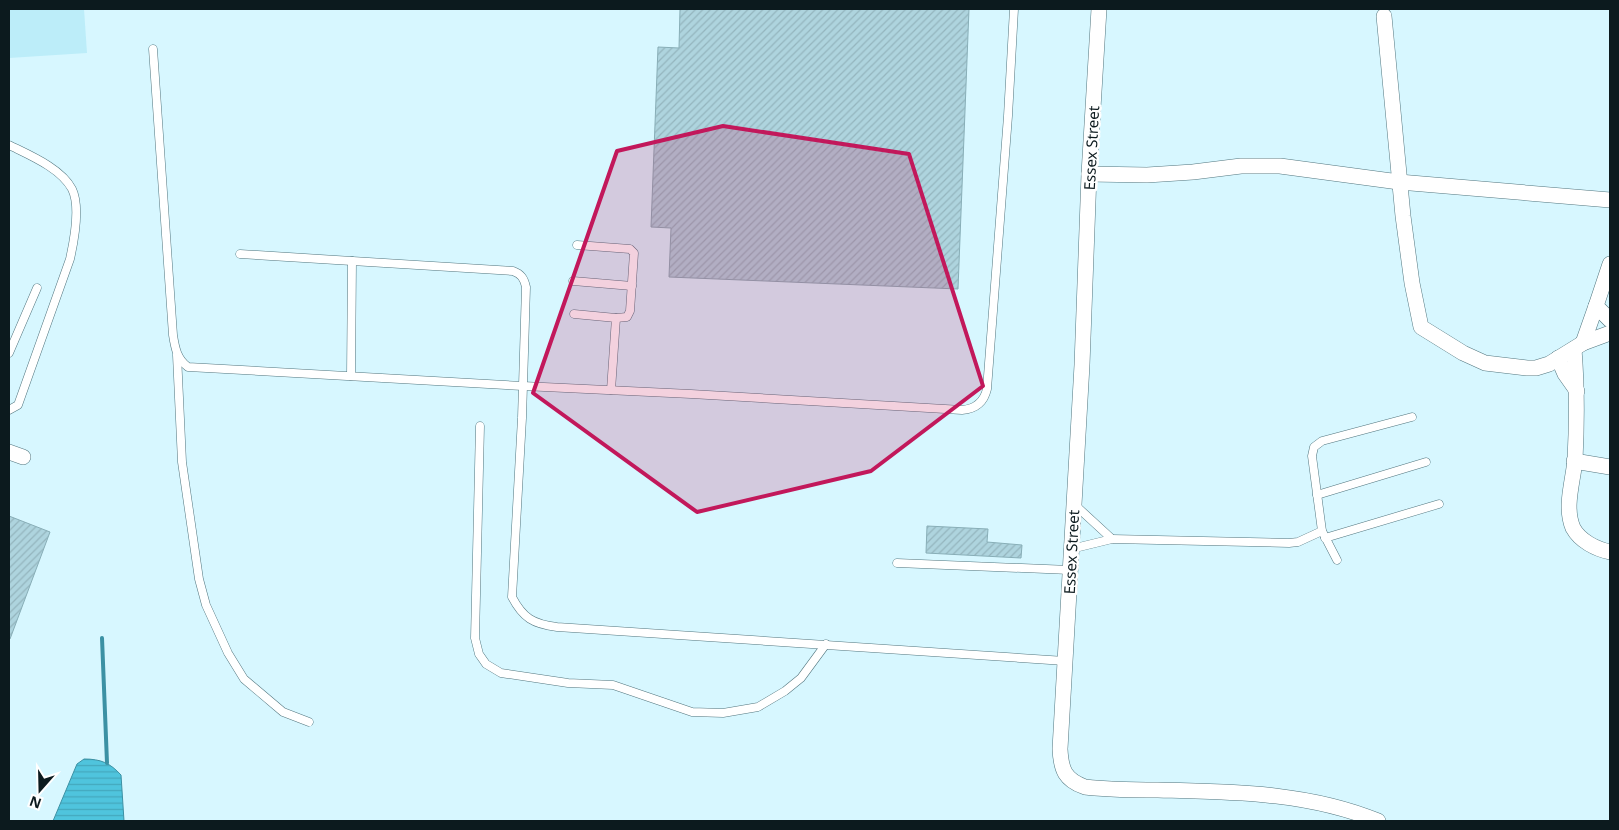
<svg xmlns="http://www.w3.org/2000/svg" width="1619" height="830" viewBox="0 0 1619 830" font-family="'Noto Sans',sans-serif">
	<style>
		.built { fill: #bcedf9 }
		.water { fill: url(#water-rules); stroke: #3b91a4 }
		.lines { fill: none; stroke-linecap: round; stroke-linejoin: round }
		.stream { stroke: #3b91a4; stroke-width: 4 }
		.building { fill: url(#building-hatch); stroke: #88aeb7 }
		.service-casing { stroke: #52767f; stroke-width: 9 }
		.minor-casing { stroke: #52767f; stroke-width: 16 }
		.service { stroke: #fff; stroke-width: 8 }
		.minor { stroke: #fff; stroke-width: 15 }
		.marked { fill: #c2185b; fill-opacity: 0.2; stroke: #c2185b; stroke-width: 4; stroke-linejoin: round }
		.labels { text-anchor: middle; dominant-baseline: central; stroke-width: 5; stroke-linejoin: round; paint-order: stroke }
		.street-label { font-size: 15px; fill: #0c1a1e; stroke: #fff }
	</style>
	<defs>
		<pattern id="water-rules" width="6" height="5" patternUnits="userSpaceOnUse" patternTransform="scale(1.25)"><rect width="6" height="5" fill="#4fc4dd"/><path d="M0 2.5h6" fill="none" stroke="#44a8bd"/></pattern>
		<pattern id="building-hatch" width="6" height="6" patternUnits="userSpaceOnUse" patternTransform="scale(1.25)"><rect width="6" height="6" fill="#aed4de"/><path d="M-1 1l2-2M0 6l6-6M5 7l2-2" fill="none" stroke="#94b5be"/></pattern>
	</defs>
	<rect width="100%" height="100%" fill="#d7f7ff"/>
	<path class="built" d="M9,9H84L87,53L9,58Z"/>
	<path class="water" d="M84,759C101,759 110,763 121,775L124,821H53L77,764Z"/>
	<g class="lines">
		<path class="stream" d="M102,638L107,763"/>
	</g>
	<g class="building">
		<path d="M680,9H969L958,289L669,277L671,228L651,227L658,47L679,48Z"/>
		<path d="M9,516L50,532L10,639H9Z"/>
		<path d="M927,526L988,529L987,542L1022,545L1021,558L926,553Z"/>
	</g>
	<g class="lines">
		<defs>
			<g id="service">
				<path d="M153,49L173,335C175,348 177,359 188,367L523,386L691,394L962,410C975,409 984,402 987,389L1008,116L1014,9"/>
				<path d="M9,145C29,155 61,168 72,189C81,207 74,241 70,259L18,405L9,410"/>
				<path d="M577,245L630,249L634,253L630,311L627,317L616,318"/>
				<path d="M240,254L513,271C521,274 524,278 526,287L522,418L512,597C523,618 533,624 557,627L1065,661"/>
				<path d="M573,281L632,286"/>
				<path d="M574,314L616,318L611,390"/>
				<path d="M9,353L37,288"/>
				<path d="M177,355L182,462L199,579L206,605L228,653L244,679L283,712L309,722"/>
				<path d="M351,376L352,261"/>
				<path d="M480,426L475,638L479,654L486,664L501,673L568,683L613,685L692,712L723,713L758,707L785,691L801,678L826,644"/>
				<path d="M1317,495L1426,462"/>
				<path d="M1075,505L1112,539"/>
				<path d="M1325,538L1439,504"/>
				<path d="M1071,549L1112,539L1289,543L1298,542L1322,531"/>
				<path d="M1337,560L1322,531L1312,456L1314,447L1322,441L1412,417"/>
				<path d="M897,563L1070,570"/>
			</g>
			<g id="minor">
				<path d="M1099,9L1089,174L1082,365L1060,749C1061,770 1065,780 1085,787C1110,790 1134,790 1158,790C1234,792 1307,792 1378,821"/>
				<path d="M1384,16L1403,216L1412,283L1421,327L1463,353L1485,363L1527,368H1536L1549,364L1583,343L1610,333"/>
				<path d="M1089,174L1147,175L1193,172L1241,166H1280L1399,182L1610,200"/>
				<path d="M1610,264L1596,306L1610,320"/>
				<path d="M1583,343L1596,306"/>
				<path d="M1574,349C1577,386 1577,422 1575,460C1573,482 1564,507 1573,528C1580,541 1596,549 1610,552"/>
				<path d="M1558,358L1565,374L1577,391"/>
				<path d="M9,452L23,457"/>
				<path d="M1574,461L1610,467"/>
			</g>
		</defs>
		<use href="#service" class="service-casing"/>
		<use href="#minor" class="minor-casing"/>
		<use href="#service" class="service"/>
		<use href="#minor" class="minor"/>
	</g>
	<path class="marked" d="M723,126L909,154L983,386L871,471L697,512L533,393L617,151Z"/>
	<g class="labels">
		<g class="street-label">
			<text transform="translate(1091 148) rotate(-87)">Essex Street</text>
			<text transform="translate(1071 552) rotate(-87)">Essex Street</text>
		</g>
	</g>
	<rect width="1619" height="830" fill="none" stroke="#0c1a1e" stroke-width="20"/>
	<g transform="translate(40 790) rotate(200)" stroke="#ffffff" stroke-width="4" paint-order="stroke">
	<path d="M0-4L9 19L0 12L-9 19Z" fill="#0c1a1e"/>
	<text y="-8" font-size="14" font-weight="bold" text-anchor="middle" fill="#0c1a1e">N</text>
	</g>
</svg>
